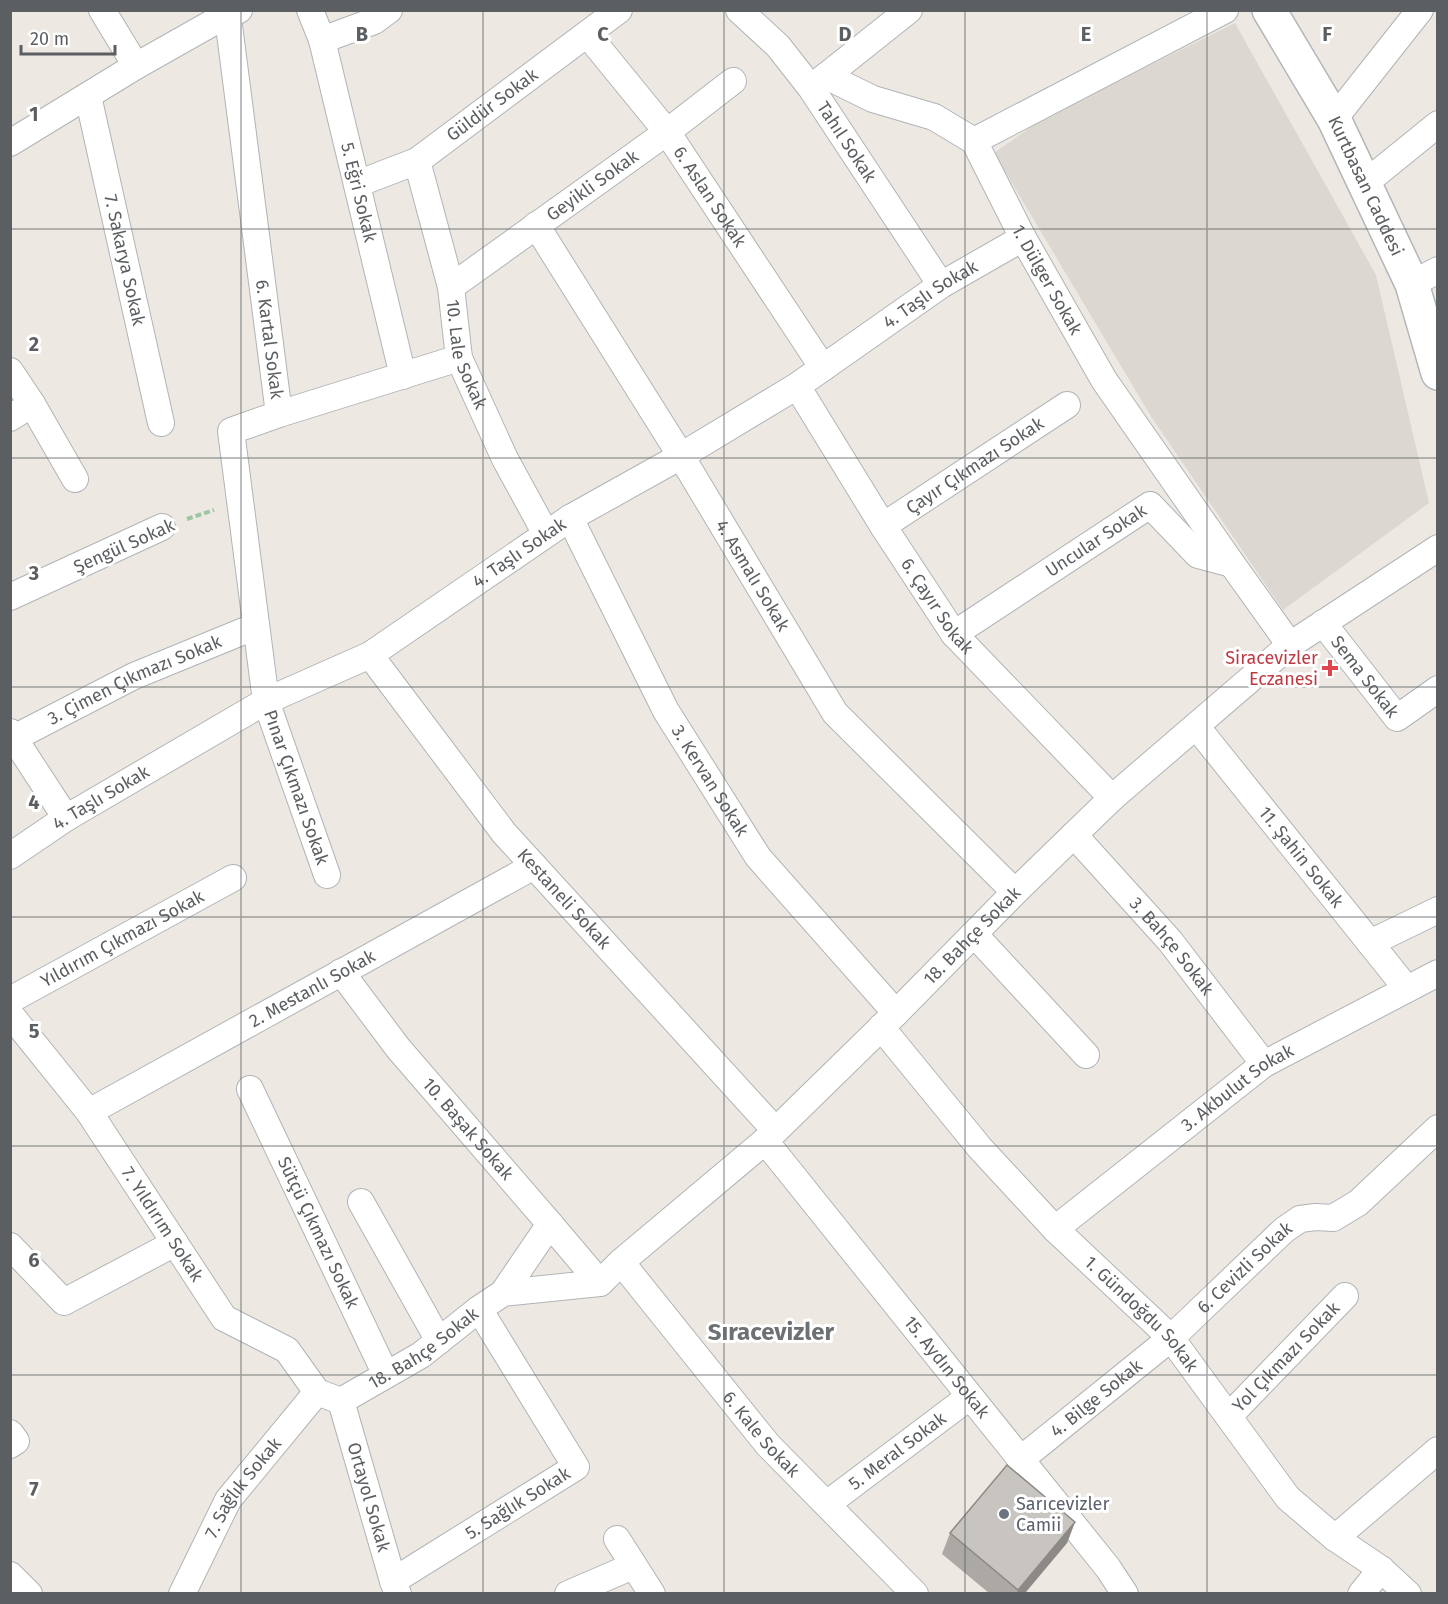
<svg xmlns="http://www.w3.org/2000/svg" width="1448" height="1604" viewBox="0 0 1448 1604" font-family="'Fira Sans',sans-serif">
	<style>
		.education { fill: #dcd8d1 }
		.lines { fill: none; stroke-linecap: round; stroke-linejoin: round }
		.street-casing { stroke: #b0b4b7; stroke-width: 28 }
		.secondary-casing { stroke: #b2b6b9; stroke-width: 36 }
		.path { stroke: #9bc6a1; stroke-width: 4; stroke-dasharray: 6 3; stroke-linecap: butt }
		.street { stroke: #fff; stroke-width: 26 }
		.secondary { stroke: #fff; stroke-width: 33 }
		.wall { fill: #aca9a5 }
		.shaded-wall { fill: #8c8986 }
		.building { fill: #c8c4c0; stroke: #8c8986; stroke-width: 1.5 }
		.grid { fill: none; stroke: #5b5f62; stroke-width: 1.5; stroke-opacity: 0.55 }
		.health-dot { fill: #e0444e; stroke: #fff; stroke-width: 2 }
		.worship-dot { fill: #6b7280; stroke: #fff; stroke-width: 2 }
		.labels { text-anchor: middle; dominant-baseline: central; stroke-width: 6; stroke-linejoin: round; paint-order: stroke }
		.street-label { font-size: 18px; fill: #5b5f62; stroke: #fff }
		.health-label { font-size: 18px; fill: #be3a42; stroke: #fff; text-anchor: end }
		.worship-label { font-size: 18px; fill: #5b616d; stroke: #fff; text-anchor: start }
		.district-label { font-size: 24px; font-weight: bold; fill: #6c7174; stroke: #fff }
		.grid-label { font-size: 20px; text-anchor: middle; font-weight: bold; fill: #5b5f62; stroke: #fff; stroke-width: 6; stroke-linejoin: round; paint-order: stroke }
	</style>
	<rect width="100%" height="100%" fill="#ede9e2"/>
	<path class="education" d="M1235,23L1376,275L1429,503L1283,610L1152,418L994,153L1042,119Z"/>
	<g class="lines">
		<defs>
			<g id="street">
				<path d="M102,10L136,66"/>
				<path id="s1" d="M227,10L279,414L231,431L266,701L327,875"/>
				<path id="s2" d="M310,10L322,40L403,376"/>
				<path id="s3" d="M739,10L778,46L811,88L941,285"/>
				<path id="s4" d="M1225,10L974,141L1023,238L1104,380L1232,564L1290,645"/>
				<path id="s5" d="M587,34L667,132L823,368"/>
				<path d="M322,40L374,21L389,10"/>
				<path d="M826,76L873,99L934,117L974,141"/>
				<path d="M816,84L909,10"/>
				<path id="s6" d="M88,96L161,423"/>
				<path d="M1334,119L1420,10"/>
				<path d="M10,143L136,66L228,14L239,10"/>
				<path id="s7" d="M417,161L451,287L459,358L505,459L546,534"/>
				<path id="s8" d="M357,184L417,161L619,10"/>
				<path d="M1364,184L1438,124"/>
				<path id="s9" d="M536,225L681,456L835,713L1015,892"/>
				<path d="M1412,284L1438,270"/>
				<path id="s10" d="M451,287L667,132L733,81"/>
				<path d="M10,371L32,404L75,479"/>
				<path id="s11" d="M797,386L883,526L954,634L1112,798"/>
				<path d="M279,414L459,358"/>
				<path d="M10,418L32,404"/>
				<path id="s12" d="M570,518L666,711L758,857L896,1013"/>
				<path id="s13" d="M883,526L1067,405"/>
				<path d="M10,597L162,527"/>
				<path id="s14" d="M1323,623L1397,718L1438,689"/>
				<path id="s15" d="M954,634L1150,505L1198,555L1232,564"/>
				<path id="s16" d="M370,655L504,833L775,1130"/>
				<path id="s17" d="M1196,726L1407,989"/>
				<path d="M10,732L66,818"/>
				<path id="s18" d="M14,738L134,676L256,626"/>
				<path id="s19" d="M1074,835L1170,941L1264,1064"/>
				<path id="s20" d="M10,856L66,818L266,701L370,655L570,518L681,456L797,386L941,285L1023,238"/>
				<path d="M974,934L1086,1055"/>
				<path d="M1370,943L1438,910"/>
				<path id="s21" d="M341,972L398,1048L550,1224L600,1283"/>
				<path id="s22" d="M10,1000L233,878"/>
				<path id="s23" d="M10,1014L89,1112L224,1318L287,1350L317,1392L341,1401"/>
				<path id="s24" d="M881,1027L980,1148L1055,1229L1171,1338L1288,1498L1335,1538L1381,1569L1408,1594"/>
				<path id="s25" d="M250,1089L386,1375"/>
				<path id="s26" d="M89,1112L534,866"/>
				<path id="s27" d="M765,1141L1108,1568L1125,1594"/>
				<path d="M361,1202L439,1341"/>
				<path id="s28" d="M1055,1229L1264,1064L1438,973"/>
				<path d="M10,1246L64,1302L175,1243"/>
				<path id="s29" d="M621,1262L768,1445L915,1594"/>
				<path d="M503,1293L550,1224"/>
				<path id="s30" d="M341,1401L421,1355L479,1309L503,1293L600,1283L621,1262L765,1141L896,1013L1015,892L1112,798L1290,645L1438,548"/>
				<path id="s31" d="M341,1401L393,1581L398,1594"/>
				<path id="s32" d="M1229,1416L1345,1296"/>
				<path d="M10,1433L16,1441L10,1445"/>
				<path id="s33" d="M1020,1460L1171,1338L1284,1230L1300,1219L1316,1217L1333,1218L1358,1203L1438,1128"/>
				<path id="s34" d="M827,1504L969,1397"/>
				<path d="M1335,1538L1438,1450"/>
				<path d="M617,1539L652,1594"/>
				<path d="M10,1575L29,1594"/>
				<path id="s35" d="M393,1581L576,1467L479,1309"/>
				<path id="s36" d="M182,1594L228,1500L317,1392"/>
				<path d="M568,1594L633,1566"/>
				<path d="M1361,1594L1381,1569"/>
			</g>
			<g id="secondary">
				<path id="s37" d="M1269,10L1334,119L1412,284L1438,373"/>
			</g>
		</defs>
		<use href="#street" class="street-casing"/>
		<use href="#secondary" class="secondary-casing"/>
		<path class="path" d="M187,519L214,510"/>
		<use href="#street" class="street"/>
		<use href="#secondary" class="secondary"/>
	</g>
	<path class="wall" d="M1075,1522L1067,1543L1025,1593H989L942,1554L950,1533Z"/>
	<path class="shaded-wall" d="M1075,1522L1067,1543L1025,1593H1017L1018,1590Z"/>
	<path class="building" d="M1007,1465L1075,1522L1018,1590L950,1533Z"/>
	<path class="grid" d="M241,10V1594M483,10V1594M724,10V1594M965,10V1594M1207,10V1594M10,229H1438M10,458H1438M10,687H1438M10,917H1438M10,1146H1438M10,1375H1438"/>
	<path class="health-dot" d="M1327 659h6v6h6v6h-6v6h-6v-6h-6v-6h6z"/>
	<circle class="worship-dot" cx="1004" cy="1514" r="6"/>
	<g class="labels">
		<g class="street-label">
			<text stroke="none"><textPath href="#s8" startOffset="158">Güldür Sokak</textPath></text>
			<text stroke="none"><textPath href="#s3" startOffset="171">Tahıl Sokak</textPath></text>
			<text stroke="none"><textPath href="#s10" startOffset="174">Geyikli Sokak</textPath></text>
			<text stroke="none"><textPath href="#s37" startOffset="201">Kurtbasan Caddesi</textPath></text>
			<text stroke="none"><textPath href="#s2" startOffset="189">5. Eğri Sokak</textPath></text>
			<text stroke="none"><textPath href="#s5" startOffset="204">6. Aslan Sokak</textPath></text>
			<text stroke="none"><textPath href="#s6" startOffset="168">7. Sakarya Sokak</textPath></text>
			<text stroke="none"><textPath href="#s4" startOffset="440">1. Dülger Sokak</textPath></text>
			<text stroke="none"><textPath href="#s20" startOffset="1080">4. Taşlı Sokak</textPath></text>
			<text stroke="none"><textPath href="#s1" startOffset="332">6. Kartal Sokak</textPath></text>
			<text stroke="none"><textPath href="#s7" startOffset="200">10. Lale Sokak</textPath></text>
			<text stroke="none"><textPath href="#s13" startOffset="110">Çayır Çıkmazı Sokak</textPath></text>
			<text stroke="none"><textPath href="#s15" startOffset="170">Uncular Sokak</textPath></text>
			<text transform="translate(124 546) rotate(-24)">Şengül Sokak</text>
			<text stroke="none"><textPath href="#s20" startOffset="594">4. Taşlı Sokak</textPath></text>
			<text stroke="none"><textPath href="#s9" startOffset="412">4. Asmalı Sokak</textPath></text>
			<text stroke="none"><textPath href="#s11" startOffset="261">6. Çayır Sokak</textPath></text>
			<text stroke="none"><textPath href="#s14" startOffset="68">Sema Sokak</textPath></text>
			<text stroke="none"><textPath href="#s18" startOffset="134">3. Çimen Çıkmazı Sokak</textPath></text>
			<text stroke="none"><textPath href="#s12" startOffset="298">3. Kervan Sokak</textPath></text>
			<text stroke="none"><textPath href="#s1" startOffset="822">Pınar Çıkmazı Sokak</textPath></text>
			<text stroke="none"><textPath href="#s20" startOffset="108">4. Taşlı Sokak</textPath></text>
			<text stroke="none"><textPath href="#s17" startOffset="168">11. Şahin Sokak</textPath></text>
			<text stroke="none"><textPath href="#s16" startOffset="312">Kestaneli Sokak</textPath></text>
			<text stroke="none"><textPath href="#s30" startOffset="802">18. Bahçe Sokak</textPath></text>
			<text stroke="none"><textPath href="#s22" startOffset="128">Yıldırım Çıkmazı Sokak</textPath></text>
			<text stroke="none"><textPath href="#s19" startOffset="148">3. Bahçe Sokak</textPath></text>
			<text stroke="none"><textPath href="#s26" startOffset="255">2. Mestanlı Sokak</textPath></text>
			<text stroke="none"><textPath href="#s28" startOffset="231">3. Akbulut Sokak</textPath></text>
			<text stroke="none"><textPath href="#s21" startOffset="202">10. Başak Sokak</textPath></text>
			<text stroke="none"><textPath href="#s23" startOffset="260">7. Yıldırım Sokak</textPath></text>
			<text stroke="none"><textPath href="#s25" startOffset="159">Sütçü Çıkmazı Sokak</textPath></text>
			<text stroke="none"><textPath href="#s33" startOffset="296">6. Cevizli Sokak</textPath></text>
			<text stroke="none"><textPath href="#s24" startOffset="388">1. Gündoğdu Sokak</textPath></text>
			<text stroke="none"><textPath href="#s30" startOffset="98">18. Bahçe Sokak</textPath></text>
			<text stroke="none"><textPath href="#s32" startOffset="82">Yol Çıkmazı Sokak</textPath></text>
			<text stroke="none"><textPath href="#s27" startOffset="290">15. Aydın Sokak</textPath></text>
			<text stroke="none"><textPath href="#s33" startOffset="98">4. Bilge Sokak</textPath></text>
			<text stroke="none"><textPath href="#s29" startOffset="222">6. Kale Sokak</textPath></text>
			<text stroke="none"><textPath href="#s34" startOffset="88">5. Meral Sokak</textPath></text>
			<text stroke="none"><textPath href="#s36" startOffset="123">7. Sağlık Sokak</textPath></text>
			<text stroke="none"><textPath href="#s31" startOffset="100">Ortayol Sokak</textPath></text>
			<text stroke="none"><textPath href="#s35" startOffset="147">5. Sağlık Sokak</textPath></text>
		</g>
		<g class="health-label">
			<text x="1318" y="658">Siracevizler<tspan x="1318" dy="21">Eczanesi</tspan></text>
		</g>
		<g class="worship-label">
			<text x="1016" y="1504">Sarıcevizler<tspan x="1016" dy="21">Camii</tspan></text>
		</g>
		<g class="district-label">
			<text x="771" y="1332">Sıracevizler</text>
		</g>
	</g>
	<g class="grid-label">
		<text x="362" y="41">B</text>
		<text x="603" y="41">C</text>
		<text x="845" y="41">D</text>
		<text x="1086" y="41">E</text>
		<text x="1327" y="41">F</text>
		<text x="34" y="121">1</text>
		<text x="34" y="351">2</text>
		<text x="34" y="580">3</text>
		<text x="34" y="809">4</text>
		<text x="34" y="1038">5</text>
		<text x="34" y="1267">6</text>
		<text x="34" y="1496">7</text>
	</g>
	<rect width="1448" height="1604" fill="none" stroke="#5b5f62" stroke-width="24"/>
	<path d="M21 45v9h94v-9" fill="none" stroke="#5b5f62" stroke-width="3"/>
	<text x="30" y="45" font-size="18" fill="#5b5f62" stroke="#ffffff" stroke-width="4.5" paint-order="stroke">20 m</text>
</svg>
